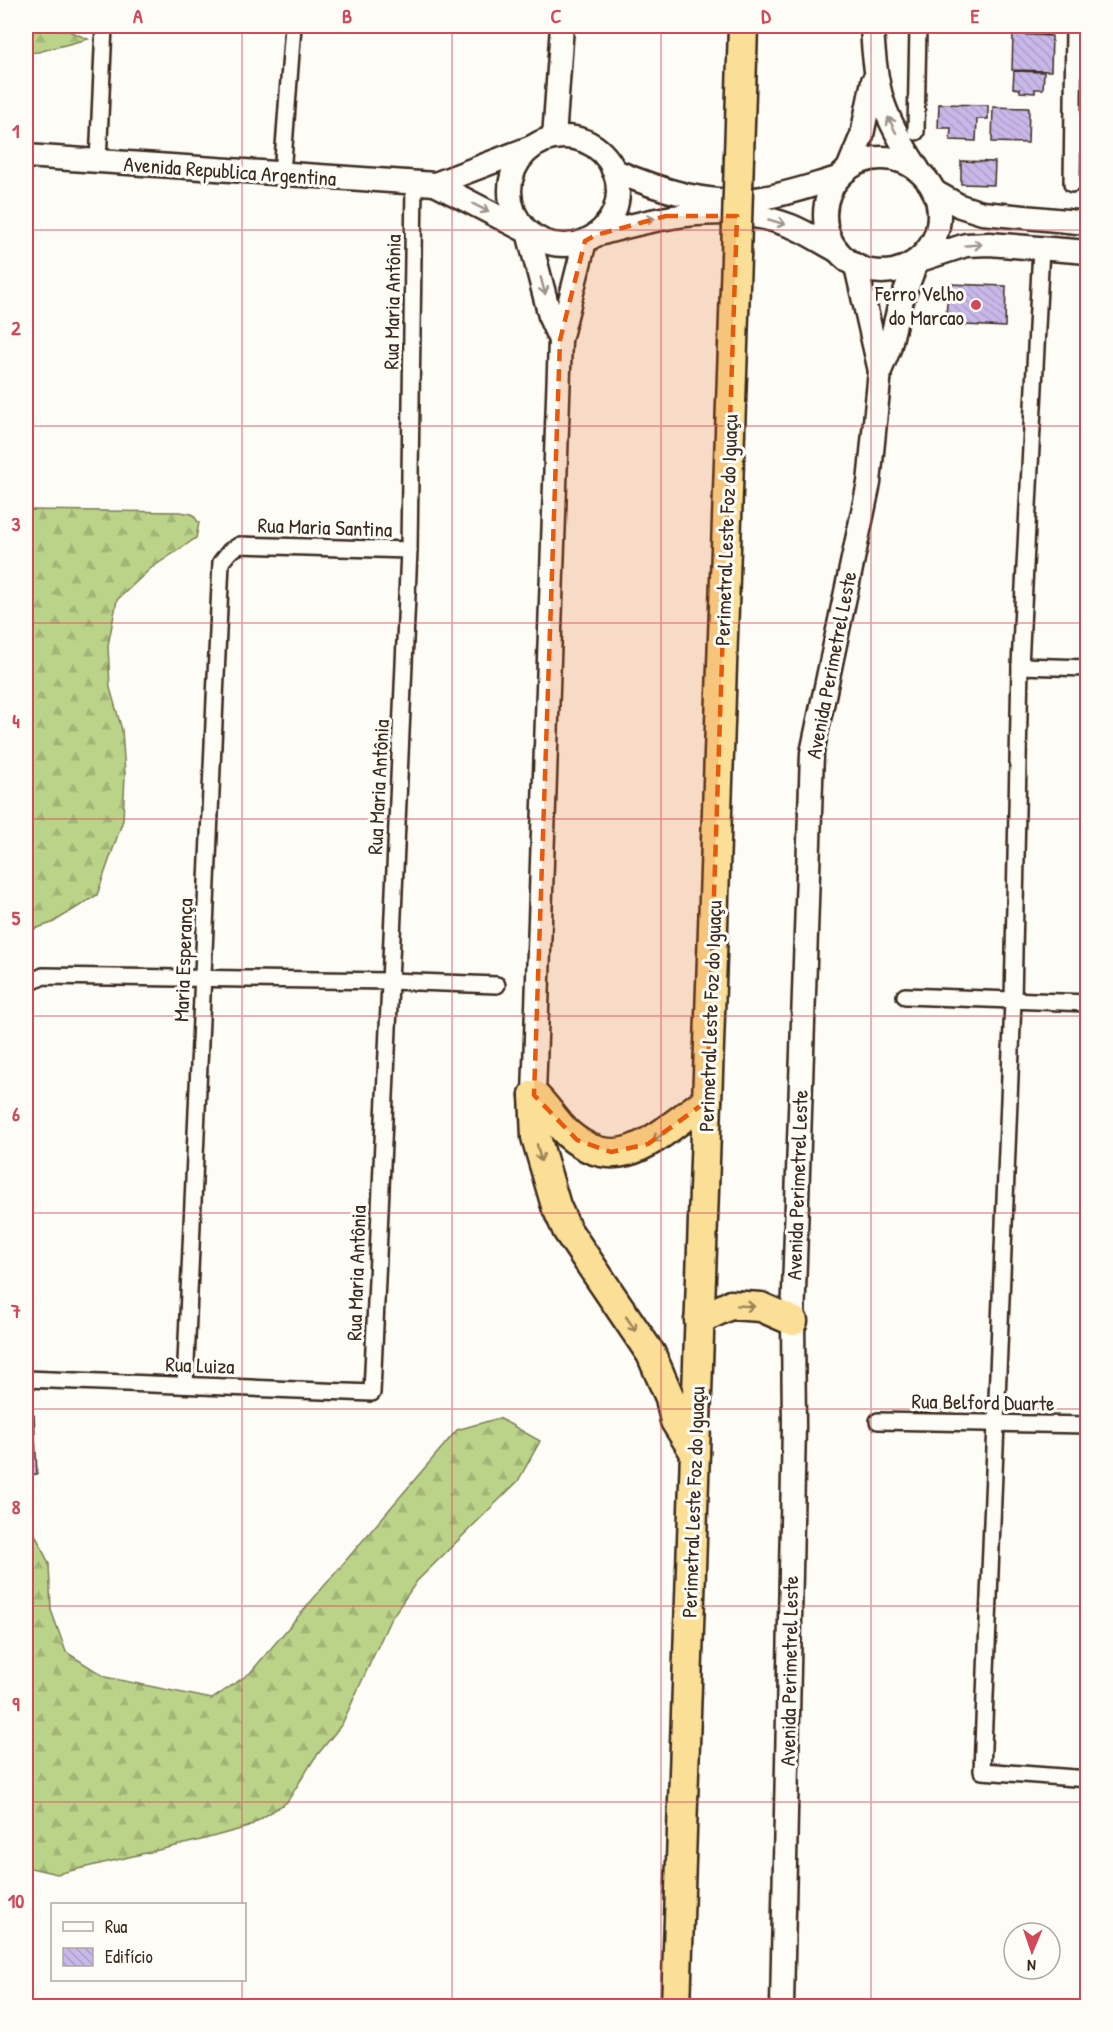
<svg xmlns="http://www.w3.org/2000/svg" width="1113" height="2032" viewBox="0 0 1113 2032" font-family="'Patrick Hand',sans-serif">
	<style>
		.forest { fill: url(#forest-firs); stroke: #7b7e54; stroke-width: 1.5 }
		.building { fill: url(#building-back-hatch); stroke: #3b2a1e; stroke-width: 1.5 }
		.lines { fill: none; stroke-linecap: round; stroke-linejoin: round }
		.street-casing { stroke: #3b2a1e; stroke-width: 20 }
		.secondary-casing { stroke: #3b2a1e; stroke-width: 27 }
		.highway-casing { stroke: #3b2a1e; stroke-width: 33 }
		.street { stroke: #fdfcf7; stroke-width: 15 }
		.secondary { stroke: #fdfcf7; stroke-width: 22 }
		.highway { stroke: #fbdf96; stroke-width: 28 }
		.highway-bridge-casing { stroke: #3b2a1e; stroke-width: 33; stroke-linecap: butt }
		.highway-bridge { stroke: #fbdf96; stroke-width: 28 }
		.oneway { stroke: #9c938a }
		.oneway2 { stroke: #9b845a }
		.marked { fill: #e8590c; fill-opacity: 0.2; stroke: #e8590c; stroke-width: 4.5; stroke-dasharray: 12 8; stroke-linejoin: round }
		.grid { fill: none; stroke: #d1495b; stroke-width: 1.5; stroke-opacity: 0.55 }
		.poi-dot { fill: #d1495b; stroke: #fdfcf7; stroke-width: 2 }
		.labels { text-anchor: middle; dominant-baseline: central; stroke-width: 6; stroke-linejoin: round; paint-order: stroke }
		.street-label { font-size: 21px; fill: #3b2a1e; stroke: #fdfcf7 }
		.poi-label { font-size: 21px; fill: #3b2a1e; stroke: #fdfcf7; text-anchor: end }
		.neatline { fill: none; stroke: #d1495b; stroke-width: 2 }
		.grid-label { font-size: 20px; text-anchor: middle; font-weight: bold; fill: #d1495b }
	</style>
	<defs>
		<pattern id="forest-firs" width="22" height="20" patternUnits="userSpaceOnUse" patternTransform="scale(1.5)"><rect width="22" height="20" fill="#bbd389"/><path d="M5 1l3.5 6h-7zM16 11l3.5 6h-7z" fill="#a2b576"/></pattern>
		<pattern id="building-back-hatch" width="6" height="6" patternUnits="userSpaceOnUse" patternTransform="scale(1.5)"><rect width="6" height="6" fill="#c8b8e9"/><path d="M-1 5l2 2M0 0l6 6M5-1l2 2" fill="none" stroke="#ad9ec7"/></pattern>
	</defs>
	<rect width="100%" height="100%" fill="#fdfcf7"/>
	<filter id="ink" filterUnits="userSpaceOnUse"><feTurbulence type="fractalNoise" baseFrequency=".0167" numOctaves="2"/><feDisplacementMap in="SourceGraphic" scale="12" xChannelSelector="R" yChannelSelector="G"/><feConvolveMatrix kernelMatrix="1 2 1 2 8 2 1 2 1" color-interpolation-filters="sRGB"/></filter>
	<g filter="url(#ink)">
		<g class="forest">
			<path d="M26,26L69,31L88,39L38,52L26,53Z"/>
			<path d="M26,510L180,512L192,514L199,523L196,538L150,569L117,600L108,645L110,688L122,730L125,774L123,820L97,895L52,923L26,932Z"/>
			<path d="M499,1418L540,1441L518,1481L417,1581L390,1620L342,1724L314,1759L287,1802L248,1827L201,1840L57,1874L26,1867V1523H30L49,1564L51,1610L66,1652L105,1677L212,1699L250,1673L457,1430Z"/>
		</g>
		<g class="building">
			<path d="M961,26H983V30L960,29Z"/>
			<rect x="986" y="26" width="11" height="7"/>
			<path d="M1015,26H1050L1049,35L1015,30Z"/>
			<path d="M1013,34L1052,36L1051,71L1012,70Z"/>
			<path d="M1014,71L1044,72L1043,89H1035V93L1020,92V89L1013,88Z"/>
			<path d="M939,104L988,105V119H977L976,141L950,140L951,128H938Z"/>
			<path d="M993,107L1029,108L1028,143L992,142Z"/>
			<path d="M961,161L995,162L994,185L961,184Z"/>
			<path d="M949,284L1006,286L1005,327L945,324Z"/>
			<path d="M26,1415H34L37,1474L26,1475Z"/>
		</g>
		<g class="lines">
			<defs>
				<g id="street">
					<path d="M916,132L918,26"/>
					<path d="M98,163L104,26"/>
					<path d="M282,174L293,26"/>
					<path d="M1072,184L1074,26"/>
					<path d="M1041,248L1020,666L1013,1001L982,1771L1088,1779"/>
					<path d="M1020,666L1088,668"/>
					<path d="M26,985L43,976L390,981L497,985"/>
					<path d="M905,996L1088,1003"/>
					<path d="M26,1379L372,1393L409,550L414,183"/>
					<path d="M185,1385L221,562L230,551L240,545L409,550"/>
					<path d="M878,1421L1088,1425"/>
				</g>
				<g id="secondary">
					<path d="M872,26C875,91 882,114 918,169"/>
					<circle cx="564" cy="191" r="54"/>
					<path d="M554,138L562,26"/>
					<path d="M26,156L435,184L532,147"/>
					<circle cx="882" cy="215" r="57"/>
					<path d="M848,169L862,135L873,81"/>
					<path d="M613,170C659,190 711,207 762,198C788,194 813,185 838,178"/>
					<path d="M435,184L528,232L551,320L560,340"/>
					<path d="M935,192L960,206L982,213L1088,223"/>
					<path d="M596,235C658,217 728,201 791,226C806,232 821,242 836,250"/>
					<path d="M856,266L880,371"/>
					<path d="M534,1095L560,340L585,241"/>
					<path d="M782,2006L794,1426L793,1321L812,753L869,483L880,371L889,349L899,307L917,261L966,245L989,244L1088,252"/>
				</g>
				<g id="highway">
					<path d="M739,156L743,26"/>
					<path d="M534,1095L536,1137L556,1206L567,1230L651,1354L670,1398L675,1421L695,1453"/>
					<path d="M534,1095C547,1107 556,1123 568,1134C623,1182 663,1128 707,1101"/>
					<path d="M699,1320L730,1305L761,1307L793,1321"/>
					<path d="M676,2006L736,257"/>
				</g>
			</defs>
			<use href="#street" class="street-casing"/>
			<use href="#secondary" class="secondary-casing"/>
			<use href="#highway" class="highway-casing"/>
			<use href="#street" class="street"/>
			<use href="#secondary" class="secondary"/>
			<use href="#highway" class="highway"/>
			<defs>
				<path id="highway-bridge" d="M736,257L739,156"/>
			</defs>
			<use href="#highway-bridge" class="highway-bridge-casing"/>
			<use href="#highway-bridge" class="highway-bridge"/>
		</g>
		<defs><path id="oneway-shaft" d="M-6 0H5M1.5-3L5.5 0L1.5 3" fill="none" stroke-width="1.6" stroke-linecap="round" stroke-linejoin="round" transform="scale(1.5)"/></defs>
		<g class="oneway">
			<use href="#oneway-shaft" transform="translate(892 125) rotate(-117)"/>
			<use href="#oneway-shaft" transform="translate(481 208) rotate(27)"/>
			<use href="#oneway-shaft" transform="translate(646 220) rotate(-12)"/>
			<use href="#oneway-shaft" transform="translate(777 222) rotate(16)"/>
			<use href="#oneway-shaft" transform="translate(973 245) rotate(-5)"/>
			<use href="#oneway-shaft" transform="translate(543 286) rotate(75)"/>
		</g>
		<g class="oneway2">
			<use href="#oneway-shaft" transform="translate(660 1136) rotate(143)"/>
			<use href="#oneway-shaft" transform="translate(539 1153) rotate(77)"/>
			<use href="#oneway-shaft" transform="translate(746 1306) rotate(4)"/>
			<use href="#oneway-shaft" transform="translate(631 1324) rotate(56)"/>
		</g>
	</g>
	<path class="marked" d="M666,216H737L707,1101L648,1144L611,1152L577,1140L534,1095L560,340L585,241L596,235Z"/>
	<path class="grid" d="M242,26V1904M452,26V2006M661,26V2006M871,26V2006M26,230H1088M26,426H1088M26,623H1088M26,819H1088M26,1016H1088M26,1213H1088M26,1409H1088M26,1606H1088M26,1802H1088M242,1980V2006"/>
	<circle class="poi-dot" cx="976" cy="305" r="6"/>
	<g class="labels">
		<g class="street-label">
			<text transform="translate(230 171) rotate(4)">Avenida Republica Argentina</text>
			<text transform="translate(392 302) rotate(-89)">Rua Maria Antônia</text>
			<text transform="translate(325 527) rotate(2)">Rua Maria Santina</text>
			<text transform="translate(726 530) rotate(-88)">Perimetral Leste Foz do Iguaçu</text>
			<text transform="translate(831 665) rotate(-79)">Avenida Perimetrel Leste</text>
			<text transform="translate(378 787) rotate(-87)">Rua Maria Antônia</text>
			<text transform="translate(183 960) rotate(-88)">Maria Esperança</text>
			<text transform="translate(710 1016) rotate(-88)">Perimetral Leste Foz do Iguaçu</text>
			<text transform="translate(797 1185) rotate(-88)">Avenida Perimetrel Leste</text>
			<text transform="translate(356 1273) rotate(-88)">Rua Maria Antônia</text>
			<text transform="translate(200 1365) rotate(2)">Rua Luiza</text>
			<text transform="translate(983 1402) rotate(1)">Rua Belford Duarte</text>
			<text transform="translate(693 1502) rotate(-88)">Perimetral Leste Foz do Iguaçu</text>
			<text transform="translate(789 1671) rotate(-89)">Avenida Perimetrel Leste</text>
		</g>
		<g class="poi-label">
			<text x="964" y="293">Ferro Velho<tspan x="964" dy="24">do Marcao</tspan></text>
		</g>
	</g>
	<rect width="1113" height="2032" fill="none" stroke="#fdfcf7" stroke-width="66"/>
	<rect x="51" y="1903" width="195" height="78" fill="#fdfcf7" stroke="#afa8a0" stroke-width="1.5"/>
	<rect x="63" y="1922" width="30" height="9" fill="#fdfcf7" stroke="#afa8a0" stroke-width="1.5"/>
	<text x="105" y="1933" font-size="18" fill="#3b2a1e">Rua</text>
	<rect x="63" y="1948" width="30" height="18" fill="url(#building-back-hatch)" stroke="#afa8a0" stroke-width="1.5"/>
	<text x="105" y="1963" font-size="18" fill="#3b2a1e">Edifício</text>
	<g transform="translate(1032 1951) rotate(182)"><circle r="28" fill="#fdfcf7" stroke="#afa8a0" stroke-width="1.5"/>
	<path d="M0-4.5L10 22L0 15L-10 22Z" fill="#d1495b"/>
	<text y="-9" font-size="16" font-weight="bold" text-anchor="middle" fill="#3b2a1e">N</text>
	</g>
	<rect x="33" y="33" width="1047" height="1966" class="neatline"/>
	<g class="grid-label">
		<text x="138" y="23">A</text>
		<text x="347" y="23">B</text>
		<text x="556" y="23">C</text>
		<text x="766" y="23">D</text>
		<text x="975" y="23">E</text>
		<text x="16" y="138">1</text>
		<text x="16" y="335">2</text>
		<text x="16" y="531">3</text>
		<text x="16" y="728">4</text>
		<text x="16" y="925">5</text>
		<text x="16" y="1121">6</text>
		<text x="16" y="1318">7</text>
		<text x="16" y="1514">8</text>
		<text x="16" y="1711">9</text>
		<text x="16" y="1908">10</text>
	</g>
</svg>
